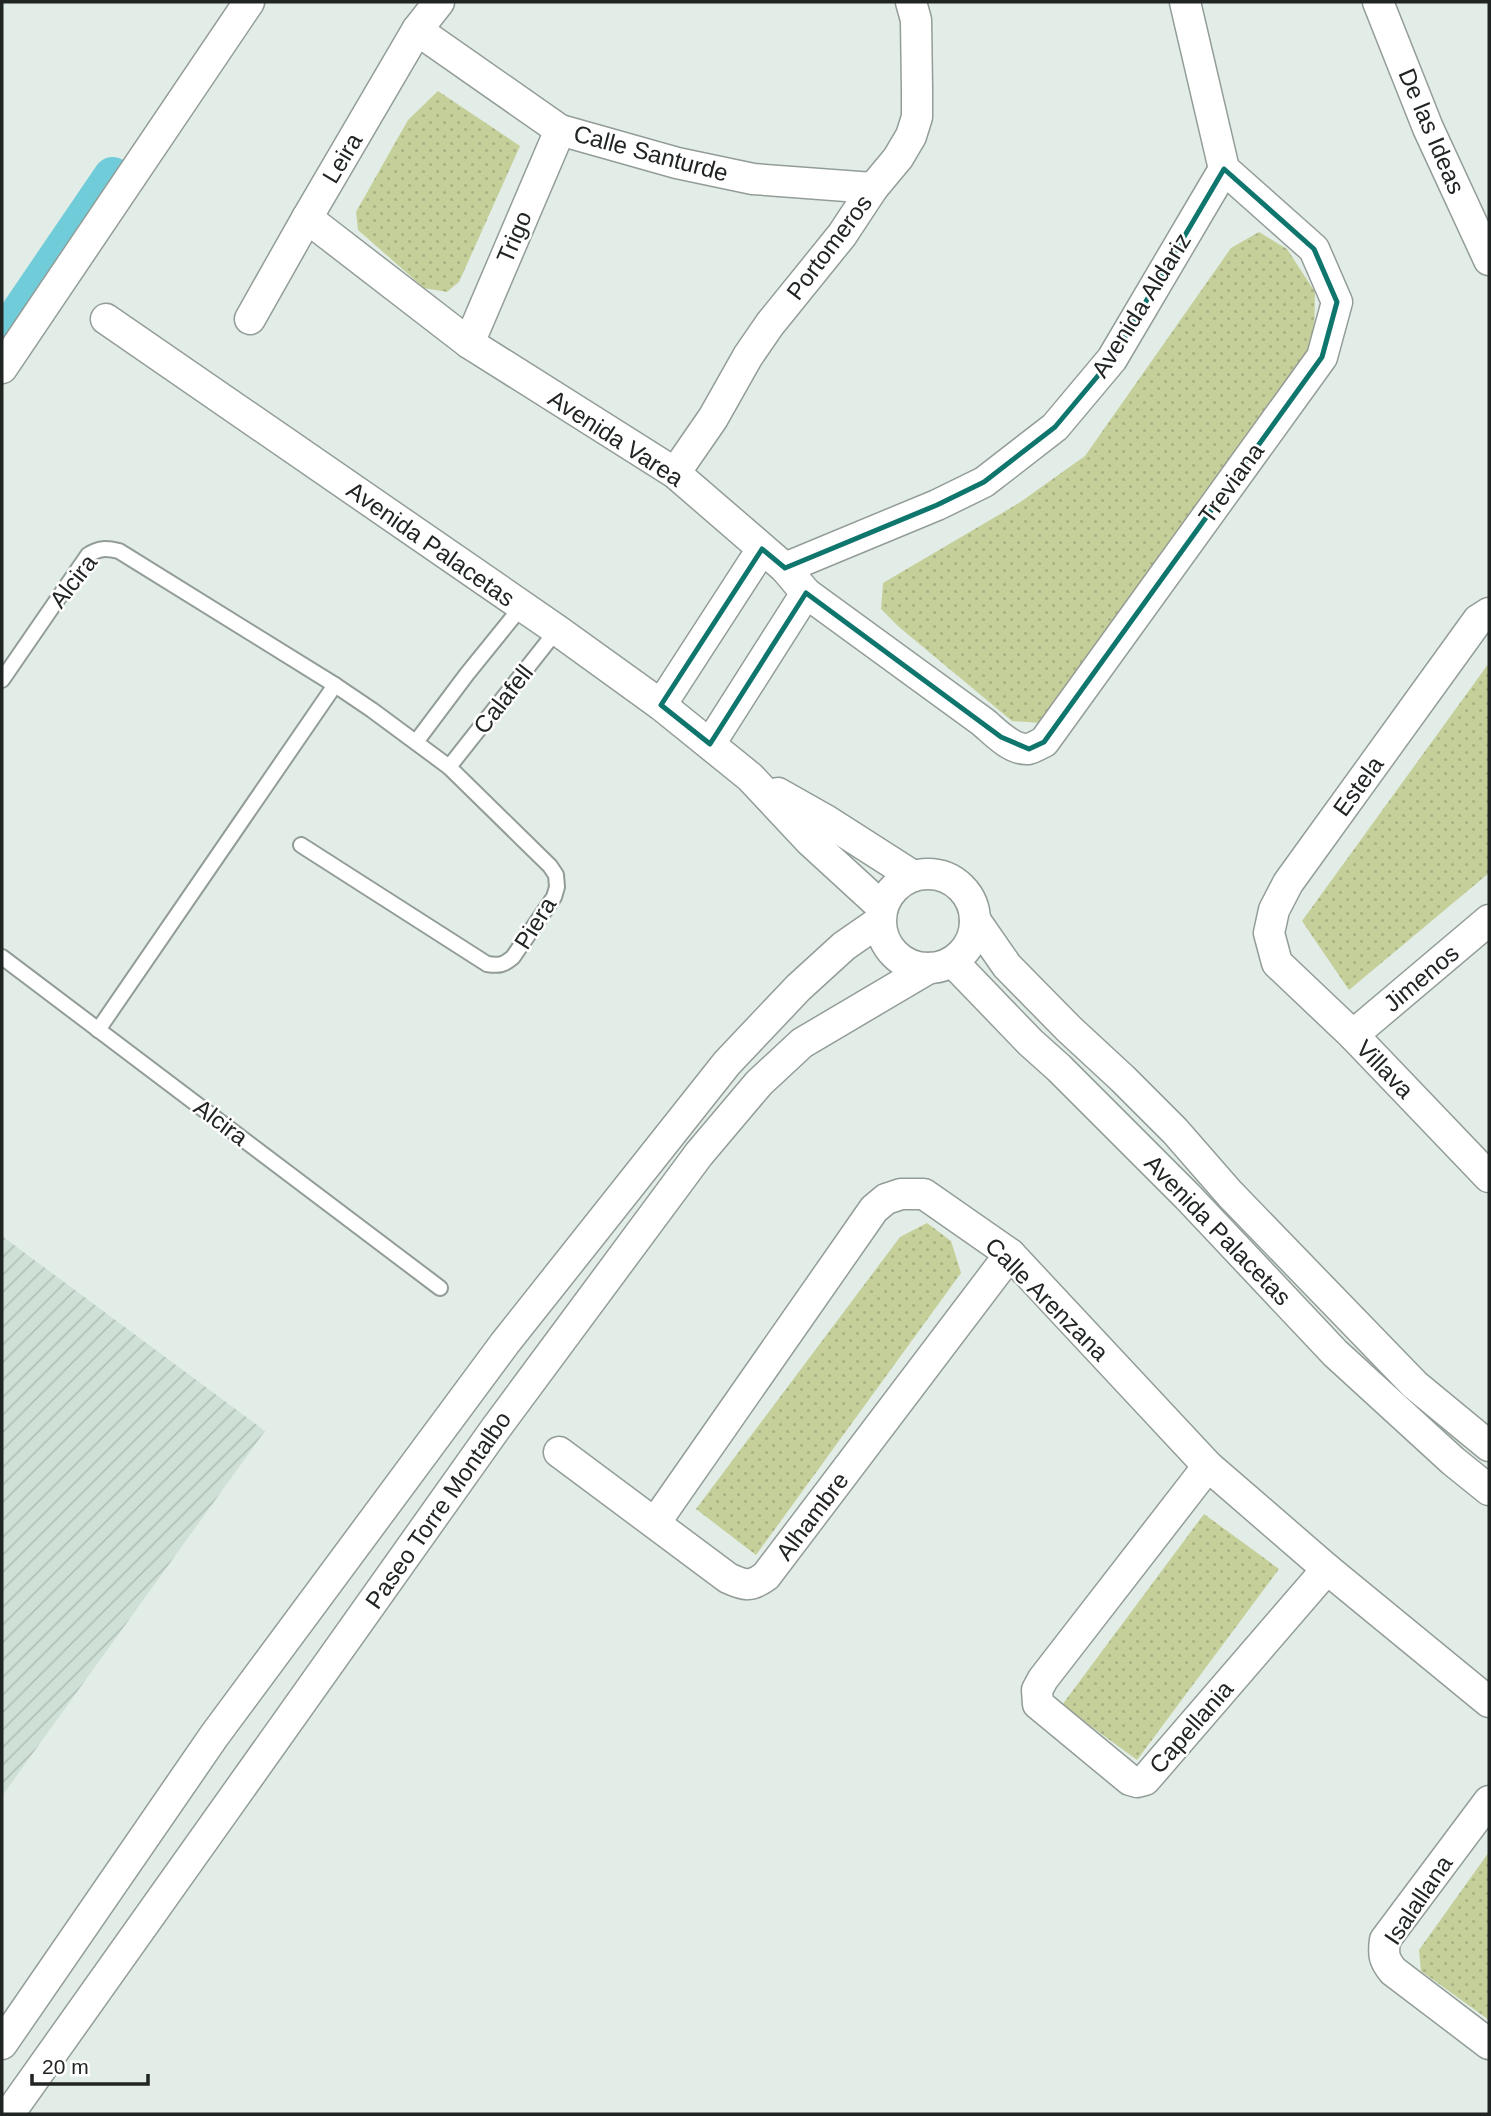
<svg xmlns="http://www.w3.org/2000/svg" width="1491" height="2116" viewBox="0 0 1491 2116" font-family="Helvetica,sans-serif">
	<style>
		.industrial { fill: url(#industrial-furrows) }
		.park { fill: url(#park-dots) }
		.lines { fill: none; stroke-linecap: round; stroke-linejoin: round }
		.canal { stroke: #70ccd9; stroke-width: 40 }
		.service-casing { stroke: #939d97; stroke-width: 18 }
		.minor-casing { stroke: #939d97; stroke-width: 33 }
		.service { stroke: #fff; stroke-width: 14 }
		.minor { stroke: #fff; stroke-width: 30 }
		.marked { fill: none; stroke: #0f766e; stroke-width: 5; stroke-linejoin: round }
		.labels { text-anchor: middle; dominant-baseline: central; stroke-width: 5; stroke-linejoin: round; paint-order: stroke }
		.street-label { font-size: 24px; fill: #202422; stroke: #fff }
	</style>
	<defs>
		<pattern id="industrial-furrows" width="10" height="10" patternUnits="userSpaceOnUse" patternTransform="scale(1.75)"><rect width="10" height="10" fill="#cfe1d7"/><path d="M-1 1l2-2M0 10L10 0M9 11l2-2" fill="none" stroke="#b1c1b8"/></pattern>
		<pattern id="park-dots" width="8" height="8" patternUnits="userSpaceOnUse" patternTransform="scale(1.75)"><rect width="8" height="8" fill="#c5cf9a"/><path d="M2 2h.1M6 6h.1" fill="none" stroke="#a9b284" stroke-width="1.8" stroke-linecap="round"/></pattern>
	</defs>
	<rect width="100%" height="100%" fill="#e2ede7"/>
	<path class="industrial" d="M2,1236L265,1431L2,1796Z"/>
	<g class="park">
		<path d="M438,91L520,146L459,282L447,292L424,288L358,230L356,212L408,120Z"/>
		<path d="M1259,232L1287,249L1315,292L1314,342L1040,723L1012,721L899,627L881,609L883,583L1019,503L1085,456L1231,248Z"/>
		<path d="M1489,663V873L1349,990L1302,921Z"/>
		<path d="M927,1223L951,1241L961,1273L756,1555L696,1509L900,1237Z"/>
		<path d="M1204,1514L1279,1569L1137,1760L1062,1705Z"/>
		<path d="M1489,1852V2020L1421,1971L1419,1950Z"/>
	</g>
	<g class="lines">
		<path class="canal" d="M2,340L113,177"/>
		<defs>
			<g id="service">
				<path d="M2,680L88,555C99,548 106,548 119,551L335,685L372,710L449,767L550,866L556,875L557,887L554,897L513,957C504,965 499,966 487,964L301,845"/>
				<path d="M416,742L467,674L522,606"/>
				<path d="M449,767L557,630"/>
				<path d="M2,957L440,1288"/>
				<path d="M98,1030L335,685"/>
			</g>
			<g id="minor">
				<path d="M1378,2L1428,128L1489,260"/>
				<path d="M417,30L560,130L677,163L753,179L873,188"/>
				<path d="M307,218L469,343L675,473L785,568L806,593L983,722C995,732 1011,750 1028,749C1033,748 1039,744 1044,742L1322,357L1337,302L1314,249L1224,169"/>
				<path d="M106,319L557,630L661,705L750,777L810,841L882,907"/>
				<path d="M250,319L307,218L417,30L439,2"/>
				<path d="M469,343L560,130"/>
				<path d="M2,368L249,2"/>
				<path d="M675,473L713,418L748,356L770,324L842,235L873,188L898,158L911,136L917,117V89L916,20L911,2"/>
				<path d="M785,568L937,505L984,482L1055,427L1112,359L1224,169L1185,2"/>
				<path d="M1489,613L1478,620L1288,883L1274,910L1269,933L1277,963L1353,1035L1489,1177"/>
				<path d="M661,705L762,549"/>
				<path d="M710,744L806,593"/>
				<path d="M778,793L824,819L913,876"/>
				<circle cx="928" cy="921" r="47"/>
				<path d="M975,920L1007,966L1069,1029L1123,1079L1175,1131L1230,1194L1415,1385L1489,1446"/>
				<path d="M953,962L1030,1042L1059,1068L1188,1197L1335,1353L1453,1461L1489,1490"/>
				<path d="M1353,1035L1489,920"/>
				<path d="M559,1452L728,1578C745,1586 751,1587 766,1576L1010,1254"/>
				<path d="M1208,1466L1043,1679L1037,1690L1038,1704L1130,1780L1137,1782L1145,1780L1327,1569"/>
				<path d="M655,1523L874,1209L886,1199L901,1194H924L1010,1254L1208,1466L1327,1569L1489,1702"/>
				<path d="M1489,1801L1385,1940C1383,1955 1384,1960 1393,1971L1489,2044"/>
				<path d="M2,2044L214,1736L505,1343L727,1063L798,988L844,946L880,921"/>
				<path d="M9,2114L496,1428L699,1154L759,1083L802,1043L929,968"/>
			</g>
		</defs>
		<use href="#service" class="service-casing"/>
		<use href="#minor" class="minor-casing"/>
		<use href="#service" class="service"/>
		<use href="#minor" class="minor"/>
	</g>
	<path class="marked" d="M1224,169L1314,249L1337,302L1322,357L1044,742L1029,749L1001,737L806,593L710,744L661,705L762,549L785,568L937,505L984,482L1055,427L1112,359Z"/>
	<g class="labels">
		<g class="street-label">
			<text transform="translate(1432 131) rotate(67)">De las Ideas</text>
			<text transform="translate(651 153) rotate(15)">Calle Santurde</text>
			<text transform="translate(342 158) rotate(-59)">Leira</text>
			<text transform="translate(514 237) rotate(-67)">Trigo</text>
			<text transform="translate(829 247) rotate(-53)">Portomeros</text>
			<text transform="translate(1141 305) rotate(-58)">Avenida Aldariz</text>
			<text transform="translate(616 438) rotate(33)">Avenida Varea</text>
			<text transform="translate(1231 483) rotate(-54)">Treviana</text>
			<text transform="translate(431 544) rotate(35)">Avenida Palacetas</text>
			<text transform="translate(73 581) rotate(-52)">Alcira</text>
			<text transform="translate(503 699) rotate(-52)">Calafell</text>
			<text transform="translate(1358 786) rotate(-54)">Estela</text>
			<text transform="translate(535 923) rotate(-58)">Piera</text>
			<text transform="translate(1421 978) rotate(-40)">Jimenos</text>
			<text transform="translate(1385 1069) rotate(46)">Villava</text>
			<text transform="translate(221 1122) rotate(37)">Alcira</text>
			<text transform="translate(1218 1230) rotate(46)">Avenida Palacetas</text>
			<text transform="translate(1047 1299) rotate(45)">Calle Arenzana</text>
			<text transform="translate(438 1510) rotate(-55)">Paseo Torre Montalbo</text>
			<text transform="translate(812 1516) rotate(-53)">Alhambre</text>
			<text transform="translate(1191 1727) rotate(-49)">Capellania</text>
			<text transform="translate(1418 1900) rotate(-56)">Isalallana</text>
		</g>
	</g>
	<rect width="1491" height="2116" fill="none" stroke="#202422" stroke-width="7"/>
	<path d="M32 2074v10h116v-10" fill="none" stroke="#202422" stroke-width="3.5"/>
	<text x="42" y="2074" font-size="21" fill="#202422" stroke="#ffffff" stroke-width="5" paint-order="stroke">20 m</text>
</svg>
